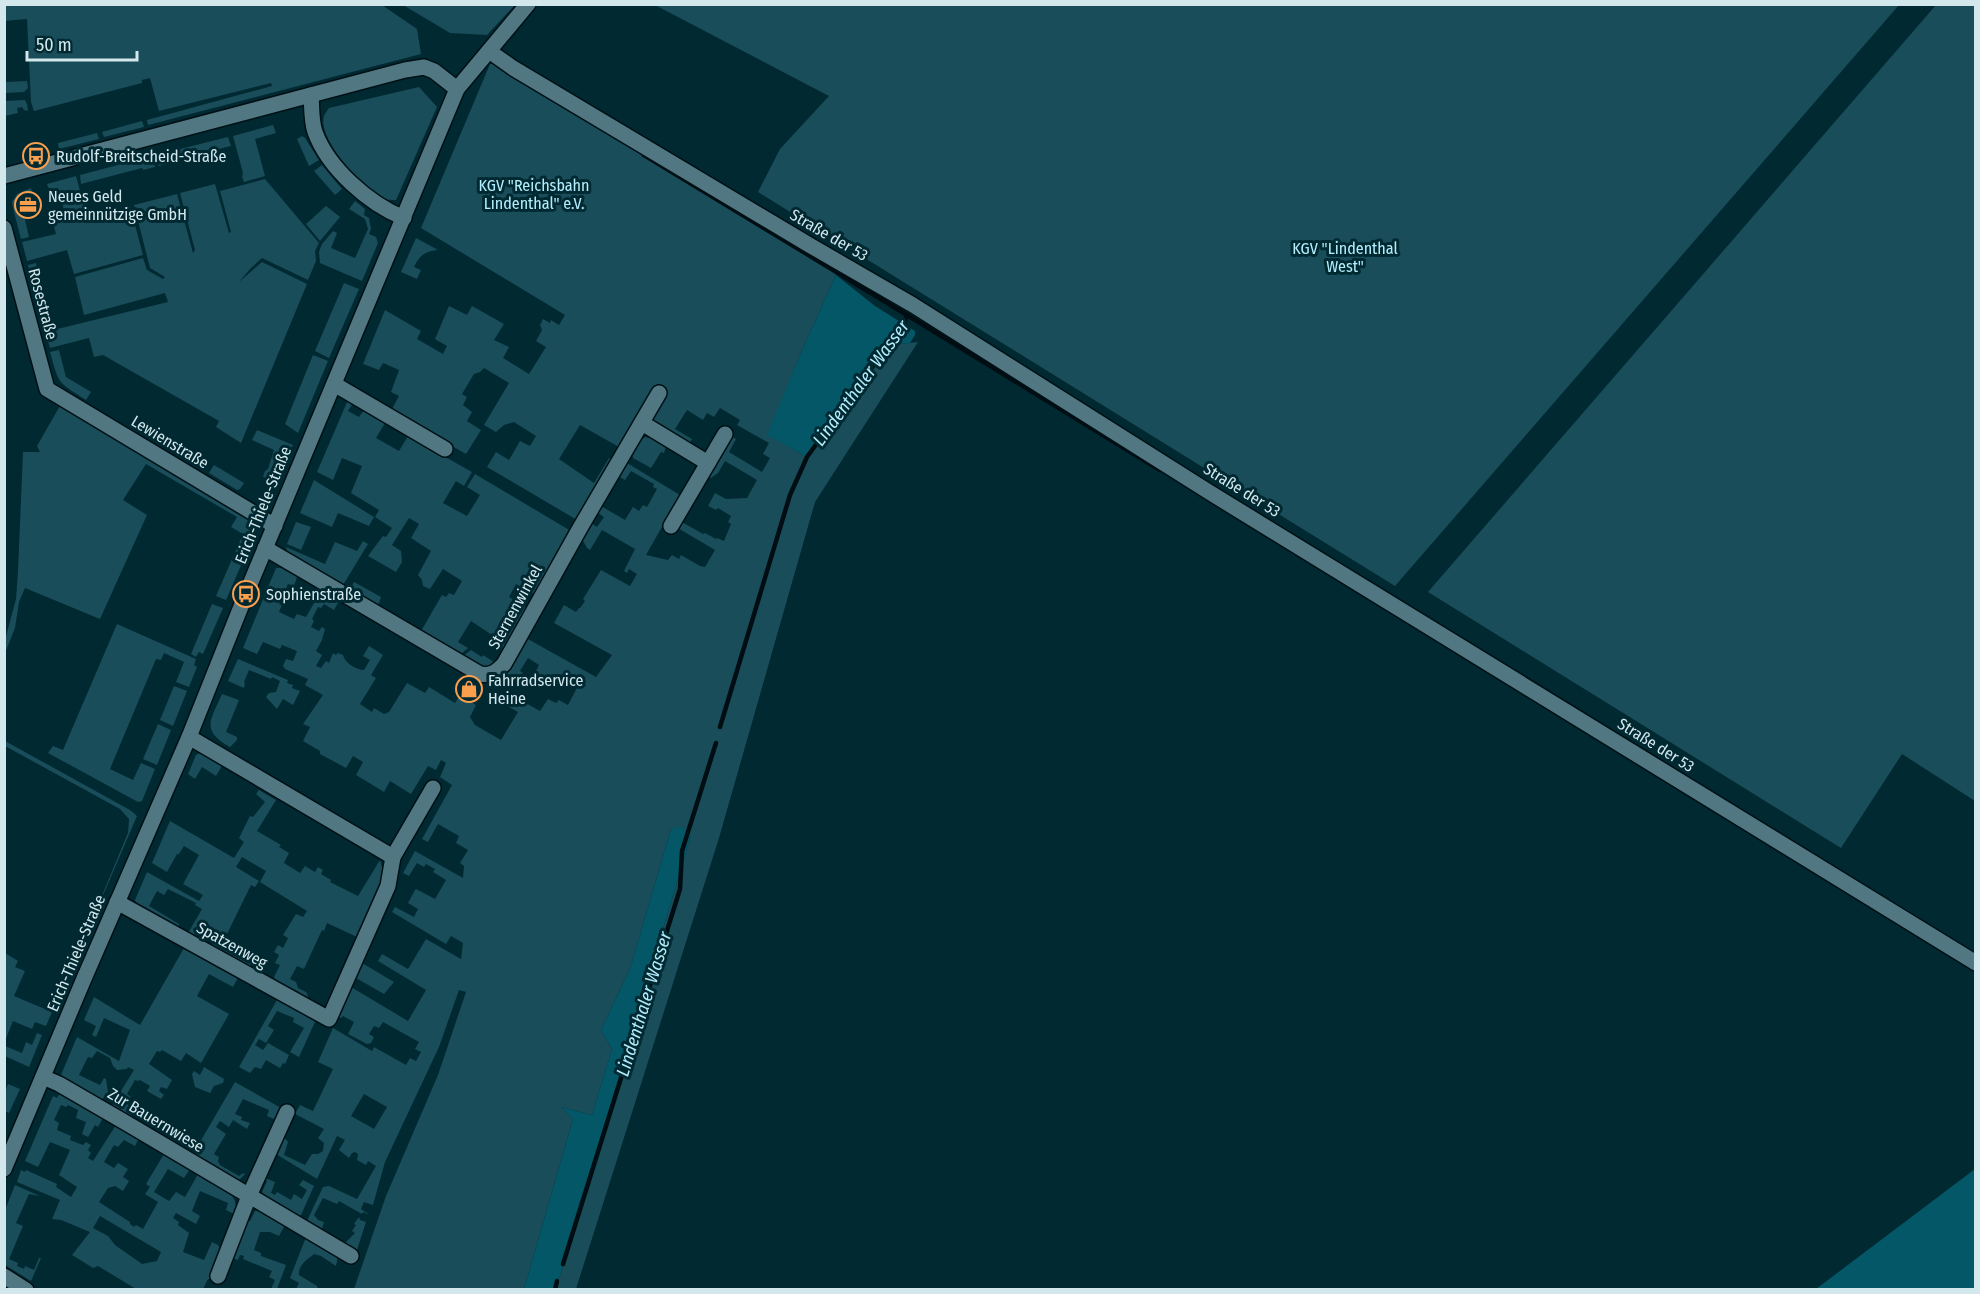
<svg xmlns="http://www.w3.org/2000/svg" width="1980" height="1294" viewBox="0 0 1980 1294" font-family="'Fira Sans Condensed',sans-serif">
	<style>
		.green { fill: #194d5a; fill-rule: evenodd }
		.forest { fill: #035767 }
		.lines { fill: none; stroke-linecap: round; stroke-linejoin: round }
		.stream { stroke: #000e13; stroke-width: 4.5 }
		.minor-casing { stroke: #001015; stroke-width: 18 }
		.minor { stroke: #517882; stroke-width: 15 }
		.labels { text-anchor: middle; dominant-baseline: central; stroke-width: 6; stroke-linejoin: round; paint-order: stroke }
		.poi-label { font-size: 16px; fill: #d3e8ed; stroke: #002932; text-anchor: start }
		.park-label { font-size: 16px; fill: #b4eefd; stroke: #002932 }
		.street-label { font-size: 16px; fill: #d3e8ed; stroke: #002932 }
		.water-label { font-size: 18px; font-style: italic; fill: #b3edfd; stroke: #002932 }
	</style>
	<rect width="100%" height="100%" fill="#002932"/>
	<g class="green">
		<path d="M4,5H382L417,29L421,54L148,125L147,120L272,86L271,83L159,111L150,78L142,80V83L34,111L31,102L27,19L5,21Z"/>
		<path d="M403,5H515L487,35L450,33Z"/>
		<path d="M655,5H1899L1395,586L758,192L780,149L829,96Z"/>
		<path d="M1936,5H1976L1975,801L1902,754L1841,848L1428,592Z"/>
		<path d="M490,64H498L843,269L836,275L800,355L768,435L805,456L885,353L900,344L918,342L815,502L719,838L576,1289H556L691,835L671,829L630,969L601,1030L612,1049L592,1115L561,1107L573,1119L524,1289H354L386,1196L438,1075L466,992L459,990L439,1047L385,1162L373,1205L364,1202L361,1209L370,1215L363,1212L362,1214L339,1201L337,1204L323,1198L314,1215L318,1220L324,1222L321,1232L306,1223L323,1187L329,1186L357,1199L376,1166L368,1161L366,1165L357,1160L358,1154L355,1152L352,1153L349,1158L339,1150L345,1140L337,1136L317,1179L276,1154L284,1137L288,1142L284,1155L305,1165L312,1154H318L323,1151L324,1143L318,1138L324,1129L295,1114L300,1105L313,1111L333,1069L318,1062L333,1028L372,1051L374,1047L406,1065L410,1058L416,1061L421,1052L415,1049L419,1042L383,1022L379,1028L374,1026L369,1034L374,1037L371,1043L367,1044L348,1034L354,1022L343,1016L341,1018L339,1017L351,987L408,1021L426,990L378,961L382,954L408,969L426,939L461,959L463,943L451,936L446,944L392,912L395,907L414,917L418,909L408,903L415,890L416,889L435,899L446,880L433,872L435,869L426,864L424,867L417,863L409,876L403,873L415,851L463,878L464,866L460,863L468,850L456,843L459,836L438,824L428,842L422,839L452,785L440,777L446,763L441,760L436,770L428,766L411,794L390,781L384,792L356,775L363,762L353,756L346,768L320,754V751L303,741L310,727L303,724L323,695L305,685L308,679L285,669L283,666L286,659L293,661L297,651L282,645L280,649L263,642L257,654L243,648L276,568H281L297,577L294,586L288,584L279,604L282,605L279,612L294,619L297,614L306,617L321,591L339,601L334,610L324,604L321,608L318,607L312,619L314,621L311,627L319,631L322,627L325,629L322,640L316,651L322,655L316,666L321,668L326,661L329,663L333,653L336,655L338,653L343,655C345,663 356,670 364,670L370,660L363,656L369,646L383,655L371,675L376,678L360,704L372,712L374,708L384,714L389,712L407,683L425,693L429,687L455,703L460,695L476,705L470,717L475,725L501,740L518,712L502,703L508,693L540,711L548,699L556,703L559,700L568,705L579,684L562,674L555,685L551,682L546,684L533,677L539,665L528,658L520,671L523,673L517,682L506,675L526,638L596,677L612,655L554,623L564,605L576,612L579,608H580L585,601L583,599L601,570L630,586L637,574L629,569L627,573L624,571L635,549L602,530L590,550L587,548L582,539L591,523L597,527L604,517L598,513L601,506L625,520L633,507L639,511L643,505L647,507L657,489L653,487L654,484L631,471L625,480L618,476L625,464L627,463L680,495L646,555L668,560L672,555L679,559L681,555L700,566L705,567L715,550L676,527L680,521L703,534L705,533L716,539L717,538L724,541L731,524L728,522L731,516L718,508L716,510L708,506L715,493L726,499L747,498L757,480L725,461L718,473L711,478L707,476L731,436L736,439L729,452L762,472L770,458L763,454L769,443L737,425L740,420L720,408L714,417L707,413L703,420L687,410L675,429L692,439L689,444L654,422V413L666,393L655,386L619,447L580,425L559,459L594,483L609,458L613,459L577,520L487,467L496,452L509,460L520,441L530,446L536,436L514,422L504,425L496,432L484,425L509,383L484,368L480,372L474,374L462,394L467,397L463,405L472,412L467,421L481,430L466,454L391,411L399,396L391,392L399,370L383,363L379,370L363,364L385,310L421,331L417,339L443,354L447,346L435,339L449,306L467,315L472,306L504,324L494,340L509,347L503,358L529,374L546,347L536,341L542,330L540,325L543,319L550,323L551,320L559,325L565,315L421,228ZM364,1094L387,1107L374,1129L351,1116Z"/>
		<path d="M27,81L28,88L24,92L5,93V82Z"/>
		<path d="M419,87L437,107L396,200C391,200 386,200 382,198C363,188 317,139 324,116C324,115 329,108 329,108Z"/>
		<path d="M25,100L27,104L28,111L24,110L22,107L17,108L18,113L5,116V101Z"/>
		<path d="M142,121L144,127L104,137L102,132Z"/>
		<path d="M273,125L276,133L255,139L265,176L244,182L242,177L243,173L233,136Z"/>
		<path d="M97,133L99,139L59,149L58,143Z"/>
		<path d="M302,136L305,138L319,160L309,166L297,139Z"/>
		<path d="M228,137L231,146L171,161V163L159,166L156,155Z"/>
		<path d="M152,156L155,167L143,170L142,168L81,184L80,175Z"/>
		<path d="M322,165L342,189L335,195L314,171Z"/>
		<path d="M76,176L87,217L130,206L143,255L74,274L67,250L27,261L22,242L56,234L52,219L54,218L55,221L59,220V217L65,215L59,190L50,192L47,184Z"/>
		<path d="M265,179L319,243L315,251L316,261L308,280L262,258L250,269L239,282L262,262L307,284L241,443L216,427L219,421L103,355L94,357L89,338L50,348L45,332L168,302L165,293L84,315L75,277L143,258L147,270L163,279L165,277L150,268L134,205L177,194L193,253L195,250L180,193L215,184L229,233L231,232L220,191Z"/>
		<path d="M31,188L33,197L27,199V201L22,207L29,237L21,239L13,208L12,202L17,194Z"/>
		<path d="M355,201L365,209L364,215L369,218L371,229L369,234L376,237L378,243L362,281L320,263L319,252L322,244L333,231L337,233L331,248L355,258L368,229L365,219L349,209Z"/>
		<path d="M326,206L340,217L320,241L306,224Z"/>
		<path d="M416,238L438,250C425,251 419,256 414,267L421,270L417,279L401,272Z"/>
		<path d="M36,263L53,323L44,326L28,265Z"/>
		<path d="M344,283L359,289L329,358L315,351Z"/>
		<path d="M59,350L66,377L91,392L86,400C58,382 59,385 50,352Z"/>
		<path d="M313,355L328,361L298,433L285,424Z"/>
		<path d="M348,400L353,403L348,411L359,417L364,410L385,423L376,438L399,451L408,436L472,472L464,486L456,481L443,503L467,516L480,495L467,487L475,474L571,531L534,594L516,584L509,597L526,607L502,650L491,643L495,637L471,621L458,642L468,648L461,654L421,631L442,595L446,597L449,593L454,595L462,581L443,569L430,589L423,586L422,580L418,575L431,551L411,538L419,524L409,518L392,545L401,551L402,562L396,572L368,556L383,536L386,537L392,528L375,517L379,510L351,493L362,466L342,458L333,480L317,472Z"/>
		<path d="M61,404L253,519L252,522L255,533L226,600L216,596L243,534L231,527L237,517L146,464L123,500L147,515L100,619L25,588L19,602L15,628L5,653V640L16,599L18,571L23,452H40L37,446Z"/>
		<path d="M257,430L293,445L278,480L275,482L263,477L265,471L268,469L274,450L252,440Z"/>
		<path d="M645,437L654,439L666,446L664,453L661,452L651,468L633,458L632,452L640,441Z"/>
		<path d="M214,465L244,483L240,489L237,490L209,473Z"/>
		<path d="M314,480L374,517L369,526L338,513L332,527L300,513Z"/>
		<path d="M296,522L311,527L301,550L287,544Z"/>
		<path d="M363,541L368,544L343,585L288,553L286,547L325,564L335,542L357,551Z"/>
		<path d="M354,582L381,597L378,606L350,589Z"/>
		<path d="M212,604L223,608L203,654L199,652L196,657L191,654Z"/>
		<path d="M117,624L196,659L194,665L197,667L189,687L176,682L184,662L164,653L161,660L156,659L110,769L133,780L141,763L155,769L142,801L138,802L48,753L53,746L63,750Z"/>
		<path d="M471,650L482,657L483,655L494,662L489,667H482L463,656Z"/>
		<path d="M238,659L288,680L287,683L293,685L292,688L300,691L293,705L283,699L277,709L266,697L269,693L276,692L280,681L272,677L271,679L249,670L244,682L245,683L244,688L228,681Z"/>
		<path d="M174,686L187,691L173,726L160,720Z"/>
		<path d="M222,694L239,700L226,732L237,737V740L230,747C200,730 211,720 222,694Z"/>
		<path d="M158,724L171,730L157,765L143,759Z"/>
		<path d="M5,741L130,810L137,816L71,970L128,833L129,819L120,809L5,746Z"/>
		<path d="M202,752L223,764L216,776L202,767L195,779L188,774L196,755Z"/>
		<path d="M259,790L276,800L257,831L281,845L279,847L289,853L284,863L300,873L305,866L315,872L318,867L323,870L321,874L331,880L330,882L358,896L380,860L384,875L357,937L327,923L324,931L322,930L304,969L297,966L290,979L296,982L298,988L306,992L308,996L306,1001L276,982L274,977L280,965L275,963L279,955L274,952L278,945L283,948L288,938L283,935L296,914L303,917L307,911L260,882L266,871L242,857L236,867L259,881L255,887L251,885L225,938L239,947L234,955L252,965L249,968L212,949V944L218,931L203,922L195,937L187,935L202,909L195,905L196,903L168,889L164,895L157,891L149,906L179,924V930L137,906L135,900L147,872L199,901L203,895L183,884L199,855L184,846L179,854H177L167,872L152,863L170,821L234,858L244,842L239,838L250,816L253,817L265,802L256,794Z"/>
		<path d="M184,948L238,978L233,987L209,974L197,996L229,1014L201,1063L186,1053L181,1061L162,1050L160,1052L157,1051L149,1064L172,1080L167,1089L161,1087L159,1091L164,1095L161,1099L147,1091L150,1086L140,1080L138,1081L135,1080L127,1094L131,1097L127,1104L136,1109L130,1118L111,1107L134,1070L128,1067L127,1069L117,1070L113,1066L110,1058L97,1051L92,1058L88,1057L79,1075L100,1085L104,1078L106,1079L108,1092L101,1101L62,1077L61,1075L77,1037L119,1061L130,1030L104,1018L96,1037L92,1035L96,1026L84,1020L94,997L140,1025Z"/>
		<path d="M5,953L18,961L15,967L25,971L14,996L52,1012L46,1026L35,1022L32,1029L13,1021L5,1041Z"/>
		<path d="M362,963L394,982L384,994L356,978Z"/>
		<path d="M278,998L313,1018L315,1022L299,1057L290,1052L304,1028L293,1022L294,1018L277,1011L268,1026L274,1030L266,1043L259,1039L255,1045L263,1050L268,1043L289,1055L285,1064L283,1063L280,1068L266,1060L261,1069L255,1067L250,1073L239,1067Z"/>
		<path d="M37,1033L42,1035L29,1067L5,1056V1046L22,1053L26,1042L32,1045Z"/>
		<path d="M204,1067L224,1079L223,1083L214,1086L210,1093L195,1087L192,1074L194,1071L200,1075Z"/>
		<path d="M235,1082L281,1108L276,1120L267,1116L269,1110L243,1099L235,1114L242,1117L241,1120L250,1123L247,1129L233,1120L229,1127L220,1121L216,1127L226,1134L214,1154L219,1157L218,1161L220,1165L239,1176L243,1173L245,1174L238,1181L193,1154Z"/>
		<path d="M8,1084L20,1089L9,1113L5,1111V1092Z"/>
		<path d="M60,1093L103,1118L98,1127L95,1125L88,1137L82,1134L86,1122L76,1118L78,1110L68,1105L66,1107L61,1105L54,1120L59,1123L57,1130L71,1136L70,1140L83,1145L86,1142L91,1145L88,1150L91,1153L88,1158L93,1161L116,1125L139,1138L135,1146L124,1140L118,1147L114,1145L104,1162L114,1168L118,1163L128,1169L123,1177L129,1181L123,1191L115,1186L108,1188L99,1202L130,1222V1224L134,1227L136,1225L143,1229L158,1202L145,1194L150,1187L146,1184L164,1154L190,1169L184,1178L168,1169L154,1192L169,1201L176,1192L185,1197L198,1174C214,1183 243,1192 234,1214L226,1210L228,1203L200,1191L192,1211L200,1216L196,1224L176,1213L173,1218L179,1222L178,1225L189,1233L183,1252L204,1260L212,1242L218,1245L221,1250L210,1279H208L203,1289H136L98,1266L93,1268L72,1255L90,1232L61,1220L52,1219L60,1200L17,1182L21,1170L25,1172L26,1170L57,1184L56,1187L71,1197L77,1187L59,1175L70,1150L50,1142L38,1167L25,1161L53,1096L57,1098ZM100,1216L161,1252L157,1261L142,1264L115,1245L108,1236L93,1228Z"/>
		<path d="M265,1178L275,1182L271,1193L275,1195L277,1192L291,1200L294,1194L302,1199L307,1190L299,1185L303,1180L314,1186L301,1215L297,1217C285,1210 269,1204 262,1192L267,1181L264,1180Z"/>
		<path d="M15,1185L40,1196L29,1194L16,1223L23,1226L9,1259L18,1263L17,1266L24,1269L25,1266L34,1270L39,1258H41L31,1281L5,1265V1210Z"/>
		<path d="M255,1211H261L285,1225L279,1236L270,1232H260L254,1250L261,1253V1256L286,1265L277,1289H271L275,1280L269,1277L272,1271L243,1259L244,1256L240,1255L238,1260L232,1258L247,1221H250Z"/>
		<path d="M359,1217L360,1220L366,1222L356,1253L343,1245L355,1233L352,1231L356,1225L354,1224Z"/>
		<path d="M306,1237L338,1256L336,1266L321,1256L314,1254C308,1259 298,1265 299,1275L317,1286L318,1289H296L299,1283L290,1278Z"/>
	</g>
	<g class="forest">
		<path d="M836,275L875,306L915,331V335L910,343L900,344L885,353L805,456L767,435L800,355Z"/>
		<path d="M680,826L691,835L556,1289H524L573,1119L561,1107L592,1115L612,1049L601,1030L630,969L671,829Z"/>
		<path d="M1975,1169V1289H1816Z"/>
	</g>
	<g class="lines">
		<g class="stream">
			<path d="M644,155L907,315"/>
			<path d="M720,727L790,495L807,457L889,344L900,334L907,315L1160,470"/>
			<path d="M563,1264L680,889L682,851L716,743"/>
			<path d="M555,1290L557,1281"/>
		</g>
		<defs>
			<g id="minor">
				<path d="M489,51L513,68L811,246L913,305L1209,492L1976,963"/>
				<path d="M311,95C312,107 311,121 315,132C328,168 369,204 404,218"/>
				<path d="M4,176L405,70L424,67L434,71L457,89"/>
				<path d="M4,228L47,389L275,526"/>
				<path d="M334,384L445,449"/>
				<path d="M642,423L708,463L671,526"/>
				<path d="M708,463L725,434"/>
				<path d="M265,548L480,674C491,676 496,672 504,664L580,528L659,393"/>
				<path d="M189,737L393,857"/>
				<path d="M117,902L329,1019L388,886L393,857L433,788"/>
				<path d="M43,1077L59,1084L128,1124L351,1256"/>
				<path d="M4,1169L83,981L189,737L246,594L457,89L528,4"/>
				<path d="M4,1276L26,1290"/>
				<path d="M218,1276L249,1196L287,1112"/>
			</g>
		</defs>
		<use href="#minor" class="minor-casing"/>
		<use href="#minor" class="minor"/>
	</g>
	<defs>
		<symbol id="bus-ring" viewBox="-11 -11 22 22"><circle r="9.5" fill="#002932" stroke="#fa9f4e" stroke-width="1.5"/><path d="M-5-6H5V4H4V6H2V4H-2V6H-4V4H-5ZM-3.5-4V0h7V-4ZM-3.5 1.2v1.5H-2V1.2ZM2 1.2v1.5H3.5V1.2Z" fill="#fa9f4e"/></symbol>
		<symbol id="office-ring" viewBox="-11 -11 22 22"><circle r="9.5" fill="#002932" stroke="#fa9f4e" stroke-width="1.5"/><path d="M-6-3h4V-5.5h4V-3h4V5H-6ZM-1-4.5V-3h2v-1.5ZM-6 0V1H6V0Z" fill="#fa9f4e"/></symbol>
		<symbol id="shop-ring" viewBox="-11 -11 22 22"><circle r="9.5" fill="#002932" stroke="#fa9f4e" stroke-width="1.5"/><path d="M-5-2.5h2.3a2.7 3.5 0 0 1 5.4 0H5L5.5 6h-11ZM-1.5-2.5h3a1.5 2.3 0 0 0-3 0Z" fill="#fa9f4e"/></symbol>
	</defs>
	<g fill-rule="evenodd">
		<use href="#bus-ring" x="21" y="141" width="30" height="30"/>
		<use href="#office-ring" x="13" y="190" width="30" height="30"/>
		<use href="#bus-ring" x="231" y="579" width="30" height="30"/>
		<use href="#shop-ring" x="454" y="674" width="30" height="30"/>
	</g>
	<g class="labels">
		<g class="poi-label">
			<text x="56" y="156">Rudolf-Breitscheid-Straße</text>
			<text x="48" y="196">Neues Geld<tspan x="48" dy="18">gemeinnützige GmbH</tspan></text>
			<text x="266" y="594">Sophienstraße</text>
			<text x="488" y="680">Fahrradservice<tspan x="488" dy="18">Heine</tspan></text>
		</g>
		<g class="park-label">
			<text x="534" y="185">KGV "Reichsbahn<tspan x="534" dy="18">Lindenthal" e.V.</tspan></text>
			<text x="1345" y="248">KGV "Lindenthal<tspan x="1345" dy="18">West"</tspan></text>
		</g>
		<g class="street-label">
			<text transform="translate(829 235) rotate(30)">Straße der 53</text>
			<text transform="translate(43 304) rotate(75)">Rosestraße</text>
			<text transform="translate(170 442) rotate(31)">Lewienstraße</text>
			<text transform="translate(1242 490) rotate(32)">Straße der 53</text>
			<text transform="translate(263 505) rotate(-68)">Erich-Thiele-Straße</text>
			<text transform="translate(515 607) rotate(-61)">Sternenwinkel</text>
			<text transform="translate(1656 745) rotate(32)">Straße der 53</text>
			<text transform="translate(232 945) rotate(29)">Spatzenweg</text>
			<text transform="translate(76 953) rotate(-67)">Erich-Thiele-Straße</text>
			<text transform="translate(156 1120) rotate(31)">Zur Bauernwiese</text>
		</g>
		<g class="water-label">
			<text transform="translate(861 383) rotate(-54)">Lindenthaler Wasser</text>
			<text transform="translate(644 1004) rotate(-73)">Lindenthaler Wasser</text>
		</g>
	</g>
	<rect width="1980" height="1294" fill="none" stroke="#d3e8ed" stroke-width="12"/>
	<path d="M27 51v9h110v-9" fill="none" stroke="#d3e8ed" stroke-width="3"/>
	<text x="36" y="51" font-size="18" fill="#d3e8ed" stroke="#002932" stroke-width="4.5" paint-order="stroke">50 m</text>
</svg>
